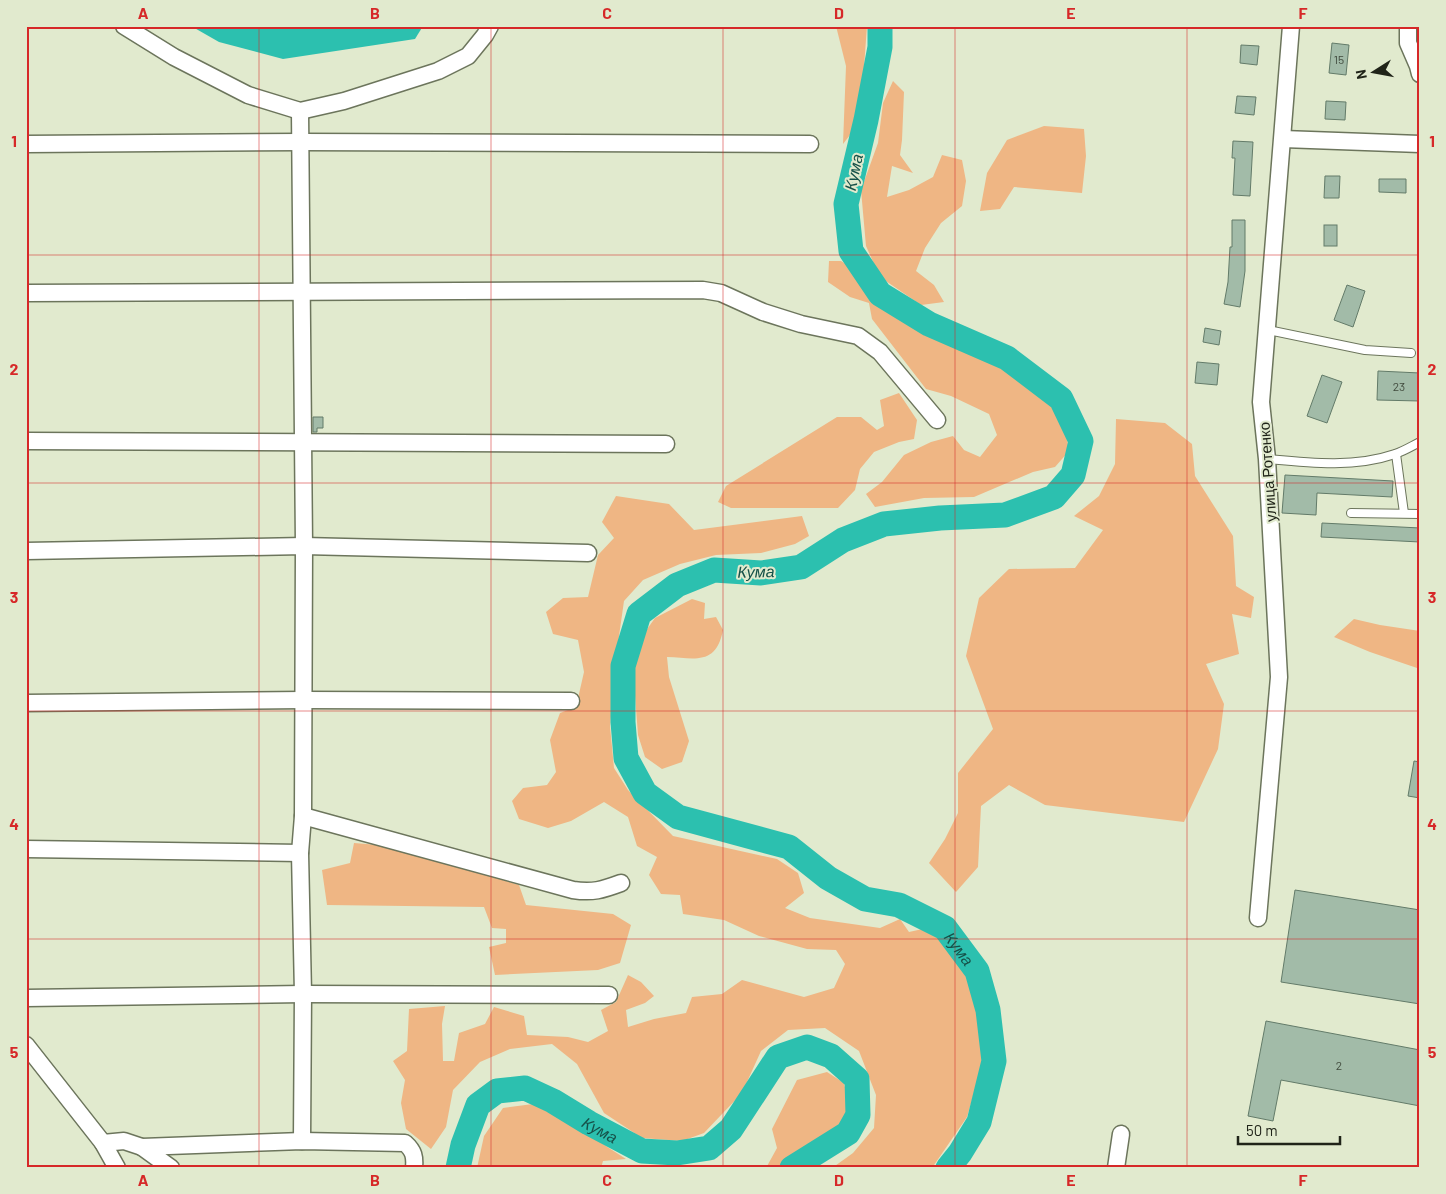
<svg xmlns="http://www.w3.org/2000/svg" width="1446" height="1194" viewBox="0 0 1446 1194" font-family="Barlow,sans-serif">
	<style>
		.green { fill: #efb684 }
		.water { fill: #2cc0af }
		.lines { fill: none; stroke-linecap: round; stroke-linejoin: round }
		.river { stroke: #2cc0af; stroke-width: 25 }
		.building { fill: #a2bba8; stroke: #637b69 }
		.lane-casing { stroke: #6c755c; stroke-width: 10 }
		.street-casing { stroke: #6c755c; stroke-width: 19 }
		.lane { stroke: #fff; stroke-width: 8 }
		.street { stroke: #fff; stroke-width: 16 }
		.grid { fill: none; stroke: #d62828; stroke-width: 1; stroke-opacity: 0.55 }
		.labels { text-anchor: middle; dominant-baseline: central; stroke-width: 4; stroke-linejoin: round; paint-order: stroke }
		.number-label { font-size: 12px; fill: #404a3d }
		.street-label { font-size: 15px; fill: #202419; stroke: #e1eace }
		.water-label { font-size: 16px; font-style: italic; fill: #165149; stroke: #e1eace }
		.neatline { fill: none; stroke: #d62828; stroke-width: 2 }
		.grid-label { font-size: 16px; text-anchor: middle; font-weight: bold; fill: #d62828 }
	</style>
	<rect width="100%" height="100%" fill="#e1eace"/>
	<g class="green">
		<path d="M836,26H867L860,122L843,144L846,66Z"/>
		<path d="M893,81L904,92L902,140L900,155L913,173L892,166L887,197L909,190L933,177L942,155L962,160L966,181L962,206L941,223L925,248L916,271L934,285L944,302L921,305L880,277L866,246L861,190L878,143L883,103Z"/>
		<path d="M1044,126L1084,129L1086,156L1082,193L1014,187L1000,209L980,211L987,173L1007,140Z"/>
		<path d="M829,261H841L856,270L877,300L910,320L1003,361L1055,400L1065,425L1069,451L1055,467L1033,472L974,497L924,498L875,507L866,494L882,482L904,455L931,442L953,436L964,450L980,457L997,435L989,414L951,396L926,389L872,319L869,303L850,297L828,282Z"/>
		<path d="M899,393L917,420L914,439L899,442L874,452L860,469L855,490L838,508H731L718,502L726,486L837,417H861L877,430L884,426L880,400Z"/>
		<path d="M1116,419L1165,423L1192,444L1195,476L1233,536L1236,586L1254,597L1251,618L1232,614L1239,654L1206,664L1224,704L1218,749L1184,822L1045,805L1009,785L981,806L978,867L956,892L929,863L945,839L958,813V773L993,729L966,656L979,598L1009,569L1075,568L1103,530L1074,516L1099,496L1115,464Z"/>
		<path d="M616,496L669,504L694,530L802,516L809,536L795,544L761,553L716,555L680,564L643,580L624,601L619,636L610,726L614,768L628,790L673,836L777,859L798,873L804,893L785,908L810,918L880,928L900,919L909,932L927,928L944,941L966,972L978,1016L983,1062L967,1117L932,1168H832L853,1153L874,1128L876,1095L859,1051L825,1028L788,1030L761,1051L742,1093L704,1133L682,1141L642,1138L604,1113L577,1064L552,1044L510,1049L480,1062L453,1090L446,1127L431,1149L406,1129L401,1103L405,1080L393,1061L407,1051L409,1009L445,1006L442,1024L443,1061H454L459,1033L485,1024L494,1007L524,1016L527,1035L568,1037L588,1042L608,1031L601,1010L616,1002L628,975L641,982L654,996L645,1003L626,1010L628,1027L654,1019L686,1013L692,997L722,994L742,980L804,997L834,988L845,964L836,950L807,949L759,936L724,920L683,914L680,895L661,894L649,875L657,857L637,846L628,817L604,802L571,821L548,828L519,819L512,801L523,788L547,785L556,772L550,740L560,713L576,707L584,672L578,640L553,634L546,612L563,598L588,597L598,555L614,538L602,522Z"/>
		<path d="M692,599L705,603L704,619L716,617L723,630C716,666 695,658 667,657L669,677L689,741L682,762L662,769L645,757L638,735L633,669L640,639L655,618Z"/>
		<path d="M1354,619L1380,625L1420,631V669L1370,652L1334,637Z"/>
		<path d="M354,843L390,846L519,885L526,905L613,914L631,925L620,963L598,970L495,975L489,947L506,943V929L492,928L484,907L327,905L322,870L350,863Z"/>
		<path d="M827,1072L844,1083L849,1105L844,1128L778,1168H766L777,1148L772,1129L797,1080Z"/>
		<path d="M533,1104L567,1121L626,1159L603,1161L601,1168H477L484,1136L503,1108Z"/>
	</g>
	<path class="water" d="M191,26H423L415,39L283,59L219,42Z"/>
	<g class="lines">
		<g class="river">
			<path id="s1" d="M880,26V47L866,120L846,204L851,251L880,294L929,324L1007,358L1061,399L1081,441L1073,475L1054,497L1005,515L940,518L884,524L843,540L801,567L761,573L714,570L677,585L639,614L623,666V722L626,758L645,793L678,817L789,847L828,878L865,899L899,905L945,928L977,971L988,1010L994,1061L979,1122L960,1153L948,1168"/>
			<path id="s2" d="M458,1168L463,1145L478,1105L497,1091L525,1088L553,1101L589,1123L642,1151L677,1153L709,1148L731,1129L778,1057L807,1047L831,1056L857,1079L858,1115L848,1133L792,1168"/>
		</g>
	</g>
	<g class="building">
		<path d="M1332,43L1349,45L1346,75L1329,73Z"/>
		<path d="M1241,45L1259,46L1257,65L1240,63Z"/>
		<path d="M1237,96L1256,97L1254,115L1235,113Z"/>
		<path d="M1326,101L1346,102L1345,120L1325,119Z"/>
		<path d="M1233,141L1253,142L1250,196L1233,195L1235,158H1232Z"/>
		<path d="M1325,176H1340L1339,198H1324Z"/>
		<path d="M1379,179H1406V193L1379,192Z"/>
		<path d="M1232,220H1245V271L1240,307L1224,304L1228,282L1230,247H1232Z"/>
		<rect x="1324" y="225" width="13" height="21"/>
		<path d="M1347,285L1365,291L1353,327L1334,320Z"/>
		<path d="M1205,328L1221,331L1219,345L1203,342Z"/>
		<path d="M1197,362L1219,364L1217,385L1195,383Z"/>
		<path d="M1378,371L1420,373V401L1377,400Z"/>
		<path d="M1322,375L1342,382L1327,423L1307,416Z"/>
		<path d="M313,417H323V428H317V432H313Z"/>
		<path d="M1285,475L1393,481L1392,497L1317,493L1316,515L1282,513Z"/>
		<path d="M1322,523L1420,528V542L1321,537Z"/>
		<path d="M1414,761L1420,762V798L1408,796Z"/>
		<path d="M1295,890L1420,910V1004L1281,982Z"/>
		<path d="M1266,1021L1420,1050V1106L1281,1080L1273,1121L1248,1116Z"/>
	</g>
	<g class="lines">
		<defs>
			<g id="lane">
				<path d="M1268,330L1365,350L1411,353"/>
				<path d="M1396,454L1404,513"/>
				<path d="M1267,459C1310,463 1354,468 1395,454C1404,451 1412,446 1420,442"/>
				<path d="M1351,513L1420,514"/>
			</g>
			<g id="street">
				<path d="M124,26L174,57L248,95L300,111L344,101L438,71L468,56L485,35L490,26"/>
				<path d="M1408,26V43L1418,66L1420,74"/>
				<path d="M300,111L304,546L303,816L300,853L303,994L302,1141"/>
				<path d="M1283,139L1420,144"/>
				<path d="M26,144L301,142L810,144"/>
				<path d="M26,293L703,290L721,293L763,312L801,324L858,336L880,352L937,420"/>
				<path d="M26,441L666,444"/>
				<path d="M26,551L304,546L588,553"/>
				<path d="M26,703L303,700L571,701"/>
				<path d="M303,816L573,890C593,893 602,890 621,883"/>
				<path d="M26,849L300,853"/>
				<path d="M1258,918L1279,677L1267,459L1261,402L1291,26"/>
				<path d="M26,998L303,994L609,995"/>
				<path d="M26,1045L103,1143L117,1168"/>
				<path d="M103,1143L124,1141L142,1147L302,1141L405,1143C414,1151 415,1157 414,1168"/>
				<path d="M142,1147L171,1168"/>
				<path d="M1116,1168L1121,1134"/>
			</g>
		</defs>
		<use href="#lane" class="lane-casing"/>
		<use href="#street" class="street-casing"/>
		<use href="#lane" class="lane"/>
		<use href="#street" class="street"/>
	</g>
	<path class="grid" d="M259,26V1168M491,26V1168M723,26V1168M955,26V1168M1187,26V1168M26,255H1420M26,483H1420M26,711H1420M26,939H1420"/>
	<g class="labels">
		<g class="number-label">
			<text x="1339" y="59">15</text>
			<text x="1399" y="386">23</text>
			<text x="1339" y="1065">2</text>
		</g>
		<g class="street-label">
			<text transform="translate(1267 472) rotate(-94)">улица Ротенко</text>
		</g>
		<g class="water-label">
			<text transform="translate(853 172) rotate(-78)">Кума</text>
			<text transform="translate(756 571) rotate(-1)">Кума</text>
			<text stroke="none"><textPath href="#s1" startOffset="1590">Кума</textPath></text>
			<text stroke="none"><textPath href="#s2" startOffset="204">Кума</textPath></text>
		</g>
	</g>
	<rect width="1446" height="1194" fill="none" stroke="#e1eace" stroke-width="55"/>
	<g transform="translate(1374 72) rotate(259)" stroke="#e1eace" stroke-width="4" paint-order="stroke">
	<path d="M0-4L9 19L0 12L-9 19Z" fill="#202419"/>
	<text y="-8" font-size="14" font-weight="bold" text-anchor="middle" fill="#202419">N</text>
	</g>
	<path d="M1238 1136v8h102v-8" fill="none" stroke="#202419" stroke-width="2.5"/>
	<text x="1246" y="1136" font-size="15" fill="#202419" stroke="#e1eace" stroke-width="4" paint-order="stroke">50 m</text>
	<rect x="28" y="28" width="1390" height="1138" class="neatline"/>
	<g class="grid-label">
		<text x="143" y="19">A</text>
		<text x="375" y="19">B</text>
		<text x="607" y="19">C</text>
		<text x="839" y="19">D</text>
		<text x="1071" y="19">E</text>
		<text x="1303" y="19">F</text>
		<text x="14" y="147">1</text>
		<text x="1432" y="147">1</text>
		<text x="14" y="375">2</text>
		<text x="1432" y="375">2</text>
		<text x="14" y="603">3</text>
		<text x="1432" y="603">3</text>
		<text x="14" y="830">4</text>
		<text x="1432" y="830">4</text>
		<text x="14" y="1058">5</text>
		<text x="1432" y="1058">5</text>
		<text x="143" y="1186">A</text>
		<text x="375" y="1186">B</text>
		<text x="607" y="1186">C</text>
		<text x="839" y="1186">D</text>
		<text x="1071" y="1186">E</text>
		<text x="1303" y="1186">F</text>
	</g>
</svg>
